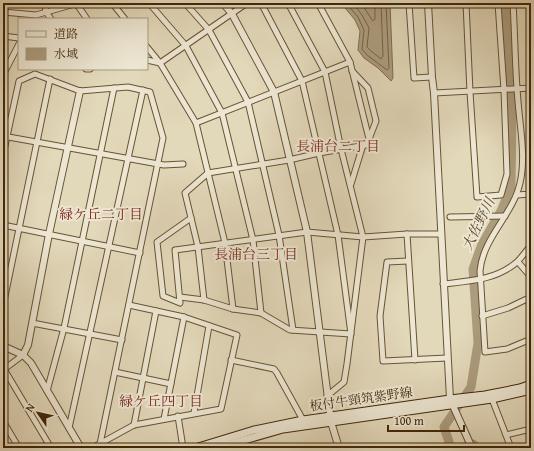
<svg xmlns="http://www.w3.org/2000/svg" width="534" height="451" viewBox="0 0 534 451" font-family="'Gentium Book Plus','Noto Serif JP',serif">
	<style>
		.water { fill: #ab9c7d; stroke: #806d4e }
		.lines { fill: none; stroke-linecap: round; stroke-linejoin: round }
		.shore { stroke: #766242; stroke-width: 1 }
		.river { stroke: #ab9c7d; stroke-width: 9 }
		.minor-casing { stroke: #685334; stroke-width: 7 }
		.tertiary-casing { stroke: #685334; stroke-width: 8 }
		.secondary-casing { stroke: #402708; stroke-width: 9 }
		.minor { stroke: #ece6d2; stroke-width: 5 }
		.tertiary { stroke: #ece6d2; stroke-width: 6 }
		.secondary { stroke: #ece6d2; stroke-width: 7 }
		.labels { text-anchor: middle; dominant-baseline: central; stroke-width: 4; stroke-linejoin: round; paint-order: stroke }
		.street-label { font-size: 13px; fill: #402708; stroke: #ece6d2 }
		.neighbourhood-label { font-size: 14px; fill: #7a1f14; stroke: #ece6d2 }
		.water-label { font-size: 14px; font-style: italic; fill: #604a2b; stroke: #ece6d2 }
	</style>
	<rect width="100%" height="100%" fill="#e2d8ba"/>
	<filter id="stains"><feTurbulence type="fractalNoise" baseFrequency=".005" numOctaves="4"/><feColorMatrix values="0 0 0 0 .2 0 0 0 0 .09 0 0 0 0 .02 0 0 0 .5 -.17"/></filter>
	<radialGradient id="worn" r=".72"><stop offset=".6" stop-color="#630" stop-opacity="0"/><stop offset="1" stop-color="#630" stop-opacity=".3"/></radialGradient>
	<path class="water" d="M341,3H390L393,78L391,81L378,68L364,58L358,50L360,31L355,20Z"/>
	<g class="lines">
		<g class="shore">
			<path d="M346,3L358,17L364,30L362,49L367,55L387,70L389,68L386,3"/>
			<path d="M353,3L362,15L369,28L367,47L371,51L381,59L383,56L381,3"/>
			<path d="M361,3L373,21L375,19V3"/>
		</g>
		<g class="river">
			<path d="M451,448L444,427L471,387L478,343L473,269L482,244L501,211L511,187L512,107L505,3"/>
			<path d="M460,448L473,444L478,448"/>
		</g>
		<defs>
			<g id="minor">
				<path d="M45,3L46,12L51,19"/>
				<path d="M76,3L87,19"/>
				<path d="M112,3L125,19"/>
				<path d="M149,3L186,46L222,113L253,240L261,313"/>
				<path d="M185,3L209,30L248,102L279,235L293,330"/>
				<path d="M288,3L325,72L341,149L363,237L347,364L344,382L327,396"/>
				<path d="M409,3L414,78L432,77"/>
				<path d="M466,3L470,92L477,197L501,195L507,174L504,90L498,3"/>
				<path d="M513,3C515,36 515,68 518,101C520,127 526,158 520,183C513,215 483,237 480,271L485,352L507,349L531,339"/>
				<path d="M3,12L36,15L78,3"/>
				<path d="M3,36L19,38"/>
				<path d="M147,47L160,63L196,123L225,243L233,309"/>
				<path d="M147,60L160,63L247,3"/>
				<path d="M86,69H90"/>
				<path d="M352,71L368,88L376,121L369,139"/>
				<path d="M3,75L19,44"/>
				<path d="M434,93L531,88"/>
				<path d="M196,123L350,62"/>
				<path d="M3,136L164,165L183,164"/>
				<path d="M3,155L19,81L35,74L80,91L128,87L150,92L163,138L100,444"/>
				<path d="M351,184L363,145"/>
				<path d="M517,195L531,194"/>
				<path d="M450,217L505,216"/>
				<path d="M191,218L157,242L163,296L180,303L175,250L307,232L363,237L407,234H441"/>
				<path d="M3,225L140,253"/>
				<path d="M407,234L415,360"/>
				<path d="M408,261L387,262L380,316L383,361L447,358"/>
				<path d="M518,262L531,277"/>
				<path d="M443,284C470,281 496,280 517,262C522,257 527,250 531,245"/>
				<path d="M180,297L204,300L233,309L261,313L290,330L351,334L338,235L302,81L261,3"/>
				<path d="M204,300L198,247L185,193L208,173L289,160L319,153L366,145L369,139L350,62L318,3"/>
				<path d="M3,306L50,79"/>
				<path d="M482,316L508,308L531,297"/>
				<path d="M32,323L122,340"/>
				<path d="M231,360L274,369L277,373L303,420"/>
				<path d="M4,369L51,448"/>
				<path d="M3,370L23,355"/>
				<path d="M115,372L171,384"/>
				<path d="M47,391L64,328L114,88"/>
				<path d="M492,399L511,448"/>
				<path d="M194,413L209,326"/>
				<path d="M178,416L183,448"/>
				<path d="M164,419L184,317"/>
				<path d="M3,421L19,448"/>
				<path d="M134,425L156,311"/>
				<path d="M69,428L143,90"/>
				<path d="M506,435L531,429"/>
				<path d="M92,448L134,425L221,409L237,335L184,317L129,305"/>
			</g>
			<g id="tertiary">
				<path d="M223,3L232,14L274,92L307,232L331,422L339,448"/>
				<path d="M428,3L432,77L434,93L450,399L472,448"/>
				<path d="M3,346L23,355L31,363L81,448"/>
				<path d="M23,355L28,345L49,234L80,91"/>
			</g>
			<g id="secondary">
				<path d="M195,448L254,430L303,420L450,399L485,395L520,388L531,384"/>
				<path d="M216,448L283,429L492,399L531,390"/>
			</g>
		</defs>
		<use href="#minor" class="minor-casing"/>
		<use href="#tertiary" class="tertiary-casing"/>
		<use href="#secondary" class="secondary-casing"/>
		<use href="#minor" class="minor"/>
		<use href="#tertiary" class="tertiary"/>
		<use href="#secondary" class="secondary"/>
	</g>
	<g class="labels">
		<g class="street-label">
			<text transform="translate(361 399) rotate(-8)">板付牛頸筑紫野線</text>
		</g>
		<g class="neighbourhood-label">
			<text x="338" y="146">長浦台二丁目</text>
			<text x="101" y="214">緑ケ丘二丁目</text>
			<text x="256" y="254">長浦台三丁目</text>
			<text x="161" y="401">緑ケ丘四丁目</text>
		</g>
		<g class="water-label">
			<text transform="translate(478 224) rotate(-64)">大佐野川</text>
		</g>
	</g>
	<rect width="534" height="451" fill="none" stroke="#e2d8ba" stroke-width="16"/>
	<rect x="4" y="4" width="526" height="443" fill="none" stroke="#402708" stroke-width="2"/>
	<rect x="8" y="8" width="518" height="435" fill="none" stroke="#402708"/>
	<rect x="18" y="18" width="130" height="52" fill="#ece6d2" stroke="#a79a81"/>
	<rect x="26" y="31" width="20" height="6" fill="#ece6d2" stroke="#a79a81"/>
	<text x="54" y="38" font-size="12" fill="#402708">道路</text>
	<rect x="26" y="48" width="20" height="12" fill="#ab9c7d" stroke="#a79a81"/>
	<text x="54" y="58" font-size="12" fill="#402708">水域</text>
	<g transform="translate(38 413) rotate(304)" stroke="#ece6d2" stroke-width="3" paint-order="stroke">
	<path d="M0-3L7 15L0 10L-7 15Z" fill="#402708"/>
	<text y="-6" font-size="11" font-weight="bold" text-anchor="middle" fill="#402708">N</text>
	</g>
	<path d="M388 425v6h76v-6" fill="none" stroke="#402708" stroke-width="2"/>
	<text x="394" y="425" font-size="12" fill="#402708" stroke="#ece6d2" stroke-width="3" paint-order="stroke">100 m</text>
	<rect width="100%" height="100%" filter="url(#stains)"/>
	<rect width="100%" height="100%" fill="url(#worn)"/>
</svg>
